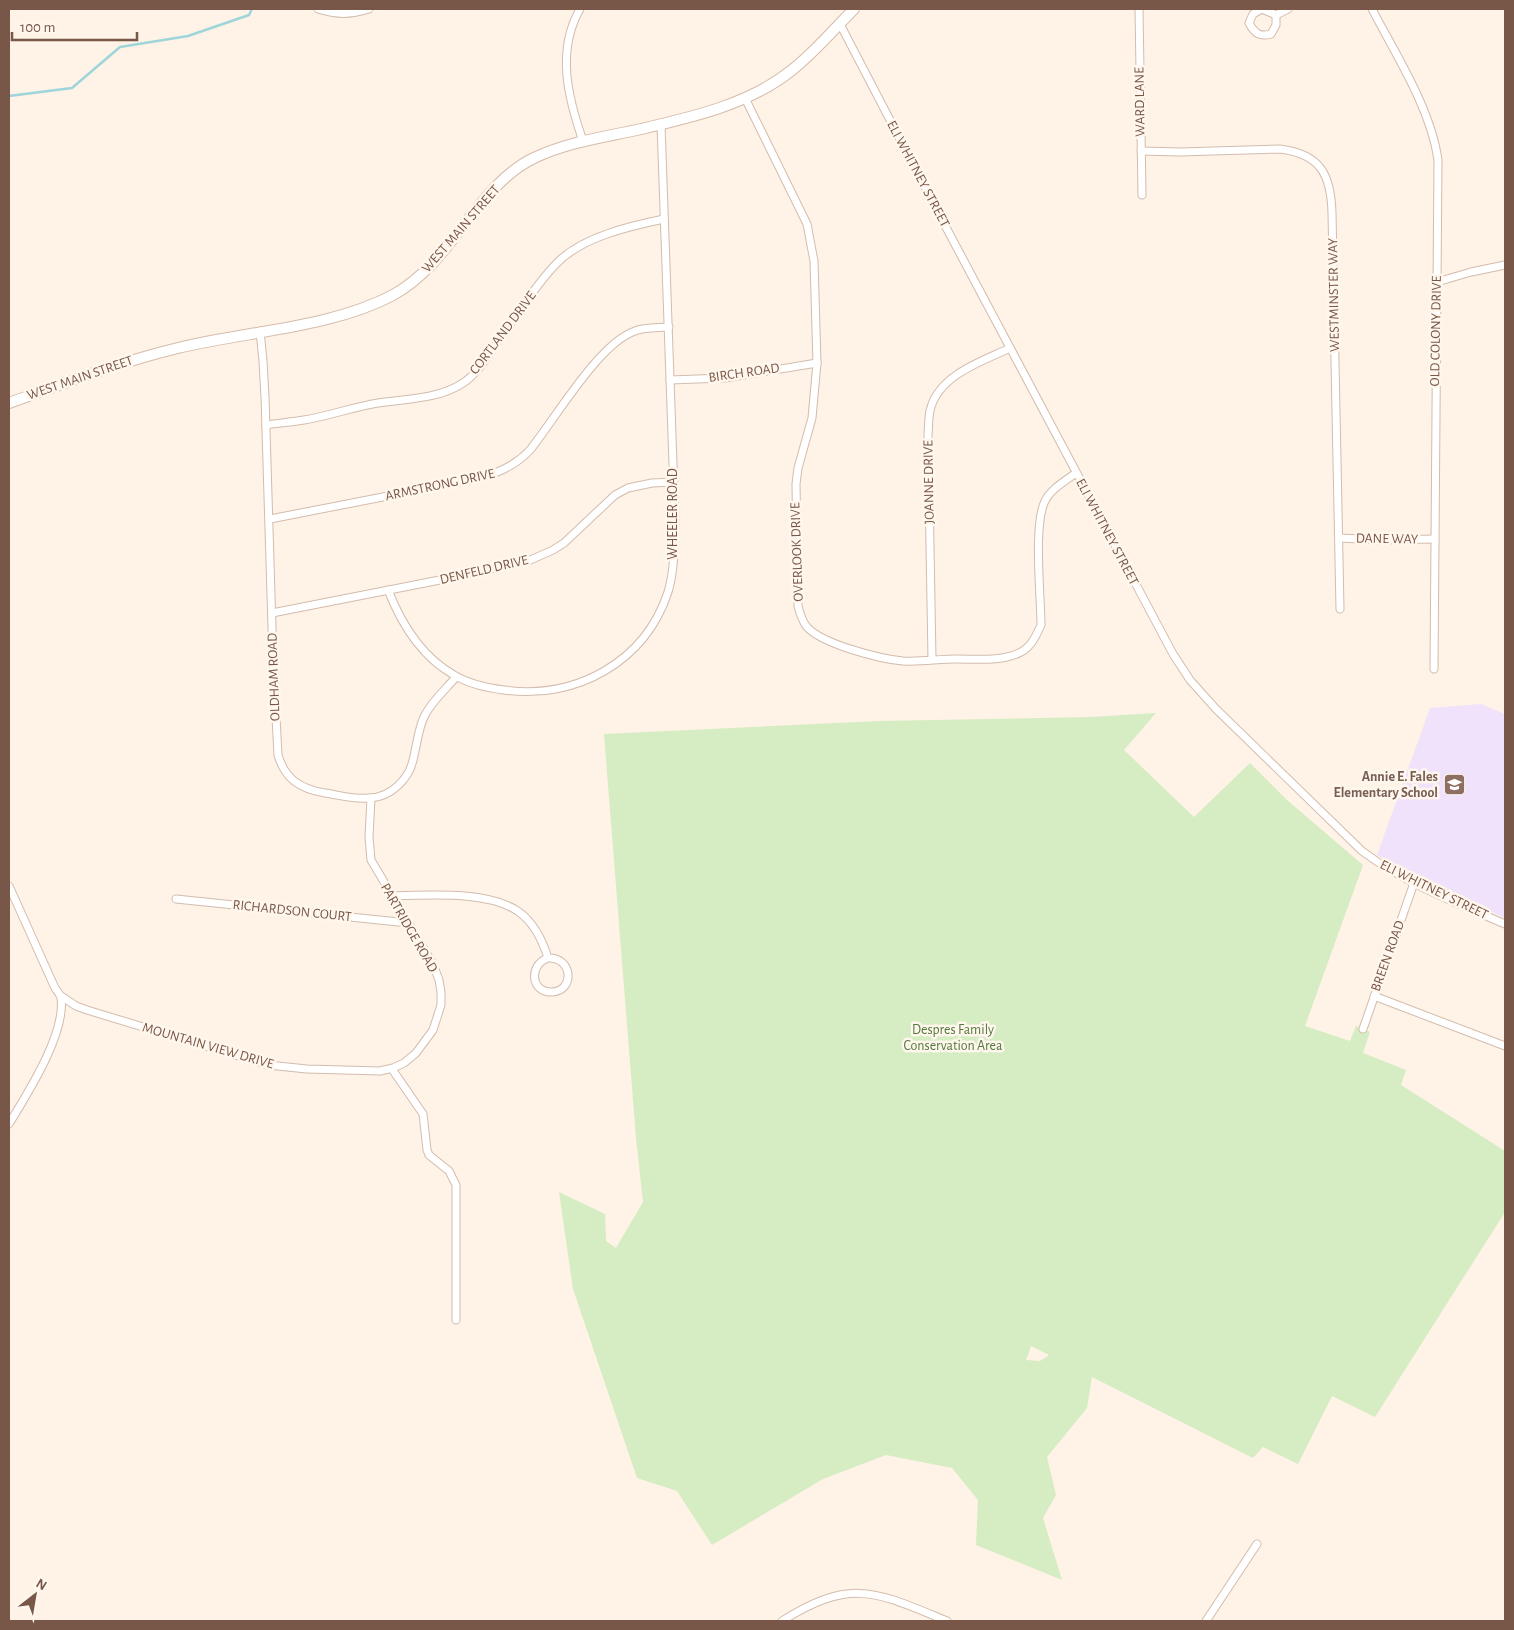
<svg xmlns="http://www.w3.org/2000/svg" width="1514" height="1630" viewBox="0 0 1514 1630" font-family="'Alegreya Sans',sans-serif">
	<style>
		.education { fill: #f0e2fa }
		.green { fill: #d6ecc3; fill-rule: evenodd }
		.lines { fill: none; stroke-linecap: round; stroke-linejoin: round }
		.stream { stroke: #9ed5db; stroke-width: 2.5 }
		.street-casing { stroke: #d3bcad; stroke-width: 9 }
		.secondary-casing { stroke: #d6bbaa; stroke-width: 12 }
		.street { stroke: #fff; stroke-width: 7 }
		.secondary { stroke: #fff; stroke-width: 10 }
		.labels { text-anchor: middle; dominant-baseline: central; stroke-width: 5; stroke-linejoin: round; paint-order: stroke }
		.street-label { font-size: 14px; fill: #795748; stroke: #fff7ed }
		.education-label { font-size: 14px; font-weight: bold; fill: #785e54; stroke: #fff7ed; text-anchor: end }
		.park-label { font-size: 14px; fill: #52793d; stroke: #fff7ed }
	</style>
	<rect width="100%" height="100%" fill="#fef3e6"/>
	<path class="education" d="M1481,704L1505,714V918L1415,877L1377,855L1430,708Z"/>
	<path class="green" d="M1156,713L1124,750L1194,817L1250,763L1287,800L1363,865L1305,1026L1350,1041L1356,1026L1370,1032L1363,1053L1406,1070L1401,1085L1505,1151V1212L1375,1417L1332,1396L1298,1464L1263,1447L1253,1458L1092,1377L1087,1408L1047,1457L1056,1495L1043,1518L1062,1580L976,1545L978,1500L952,1468L886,1455L823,1479L712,1545L677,1491L637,1478L573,1289L559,1192L605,1214L606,1241L616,1248L643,1202L636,1138L604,734L879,721L1091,717ZM1031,1346L1049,1355L1040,1361L1026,1360Z"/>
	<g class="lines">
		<path class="stream" d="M9,96L72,88L120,47L188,36L249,15L252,9"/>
		<defs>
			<g id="street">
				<path d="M318,9C337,15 350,15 369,9"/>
				<path d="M580,9C556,51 568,98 583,141"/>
				<path d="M1139,9L1142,195"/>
				<path d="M1262,9L1276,15V25L1271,34C1260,37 1255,34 1249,23L1253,14Z"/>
				<path d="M1372,9C1396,55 1431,109 1438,160L1434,669"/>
				<path d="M1276,15L1288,9"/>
				<path d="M840,24L940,216L1140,592L1173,654L1190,680L1216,709L1362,851C1405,883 1456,903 1505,924"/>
				<path d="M745,98L807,224L814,261L817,363L812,418L798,468L796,484L798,606C800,614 802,621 807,627C822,644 880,659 903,661C921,662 939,659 957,659C977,659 1002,662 1021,652C1031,647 1036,636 1041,625C1041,597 1033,524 1045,501C1051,489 1065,481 1076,473"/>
				<path d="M1141,151L1180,152L1280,149C1320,154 1331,174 1332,213L1340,609"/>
				<path d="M1437,282L1471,272L1505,265"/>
				<path d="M260,331L263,361L265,397L273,660L278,755C285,779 300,789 325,793C339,795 356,800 370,798C391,797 409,779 413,760C417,745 418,728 425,715C432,701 446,689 456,677"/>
				<path d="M670,380L725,378L817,363"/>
				<path d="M266,425C279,423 292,422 304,420C329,416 353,407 378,403C406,399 439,399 463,383C480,372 492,349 504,333C521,310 536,284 557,263C582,237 630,226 664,219"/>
				<path d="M270,519L470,480C493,475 513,468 530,450C555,419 599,343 635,331C645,327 658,328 669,327"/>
				<path d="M1339,538L1382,540L1435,539"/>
				<path d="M388,590C401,623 422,657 454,675C469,684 487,688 504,690C576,700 645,662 668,592C675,569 674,544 675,520L661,125"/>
				<path d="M272,613L450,578L528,561L553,550L564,543L615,495L628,488L652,483L673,482"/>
				<path d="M932,659L928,434C929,425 928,416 931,407C941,374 983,361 1010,348"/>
				<path d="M9,886L55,988C57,991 60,994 61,998C66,1034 27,1094 9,1124"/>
				<path d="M392,896C417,895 441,894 465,896C511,900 534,913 548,958C528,965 531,993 552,992C575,991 573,957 548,958"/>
				<path d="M176,899L408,923"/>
				<path d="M61,996L76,1006L87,1010L268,1065L307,1069L380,1071L393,1068L404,1063L416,1053L433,1030L441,1005V992L439,980L433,964L371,860L369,837L371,798"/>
				<path d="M1374,996L1505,1046"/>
				<path d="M1363,1029L1414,883"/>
				<path d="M392,1069L423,1114L427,1150L429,1155L449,1171L456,1185V1320"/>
				<path d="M782,1621C852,1577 876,1592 947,1621"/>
				<path d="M1206,1621L1257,1544"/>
			</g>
			<path id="secondary" d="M9,403C65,383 120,362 178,348C247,331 331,328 393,295C452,263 477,185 534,158C567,142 605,137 641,129C693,117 750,104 792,70C815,52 834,29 854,9"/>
		</defs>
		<use href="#street" class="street-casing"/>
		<use href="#secondary" class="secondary-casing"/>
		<use href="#street" class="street"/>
		<use href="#secondary" class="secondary"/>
	</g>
	<defs>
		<symbol id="school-square" viewBox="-11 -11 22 22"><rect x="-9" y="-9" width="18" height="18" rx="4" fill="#8d6e63" stroke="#fff7ed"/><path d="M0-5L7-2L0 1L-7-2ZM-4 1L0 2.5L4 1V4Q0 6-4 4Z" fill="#fff"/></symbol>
	</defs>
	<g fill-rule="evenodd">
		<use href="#school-square" x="1442" y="772" width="25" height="25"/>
	</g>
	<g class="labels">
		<g class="street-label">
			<text transform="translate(1140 102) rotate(-91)">WARD LANE</text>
			<text transform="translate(918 174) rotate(62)">ELI WHITNEY STREET</text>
			<text transform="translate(461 229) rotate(-49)">WEST MAIN STREET</text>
			<text transform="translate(1334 295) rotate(-91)">WESTMINSTER WAY</text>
			<text transform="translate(1436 331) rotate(-89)">OLD COLONY DRIVE</text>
			<text transform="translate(503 333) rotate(-53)">CORTLAND DRIVE</text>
			<text transform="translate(744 373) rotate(-8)">BIRCH ROAD</text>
			<text transform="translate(80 378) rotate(-19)">WEST MAIN STREET</text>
			<text transform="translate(929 482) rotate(-91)">JOANNE DRIVE</text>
			<text transform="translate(440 485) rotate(-12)">ARMSTRONG DRIVE</text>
			<text transform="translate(673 514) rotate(-90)">WHEELER ROAD</text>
			<text transform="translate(1107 532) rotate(62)">ELI WHITNEY STREET</text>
			<text transform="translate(1387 539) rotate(1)">DANE WAY</text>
			<text transform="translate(797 552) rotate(-92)">OVERLOOK DRIVE</text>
			<text transform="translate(484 570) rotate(-13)">DENFELD DRIVE</text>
			<text transform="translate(274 677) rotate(-92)">OLDHAM ROAD</text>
			<text transform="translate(1434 890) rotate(26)">ELI WHITNEY STREET</text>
			<text transform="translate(292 911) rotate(6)">RICHARDSON COURT</text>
			<text transform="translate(409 928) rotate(60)">PARTRIDGE ROAD</text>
			<text transform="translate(1388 956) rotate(-70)">BREEN ROAD</text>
			<text transform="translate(208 1046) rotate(16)">MOUNTAIN VIEW DRIVE</text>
		</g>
		<g class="education-label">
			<text x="1438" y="777">Annie E. Fales<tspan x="1438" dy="16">Elementary School</tspan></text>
		</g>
		<g class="park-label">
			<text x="953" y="1030">Despres Family<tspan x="953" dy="16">Conservation Area</tspan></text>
		</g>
	</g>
	<rect width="1514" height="1630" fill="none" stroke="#795748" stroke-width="20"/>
	<g transform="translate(35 1595) rotate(31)" stroke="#fff7ed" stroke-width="4" paint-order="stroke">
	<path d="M0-4L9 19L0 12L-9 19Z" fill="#795748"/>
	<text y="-8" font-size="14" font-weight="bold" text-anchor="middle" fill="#795748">N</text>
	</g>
	<path d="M12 32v8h125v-8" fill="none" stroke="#795748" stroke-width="2.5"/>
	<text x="20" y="32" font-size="15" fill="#795748" stroke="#fff7ed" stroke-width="4" paint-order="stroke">100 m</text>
</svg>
